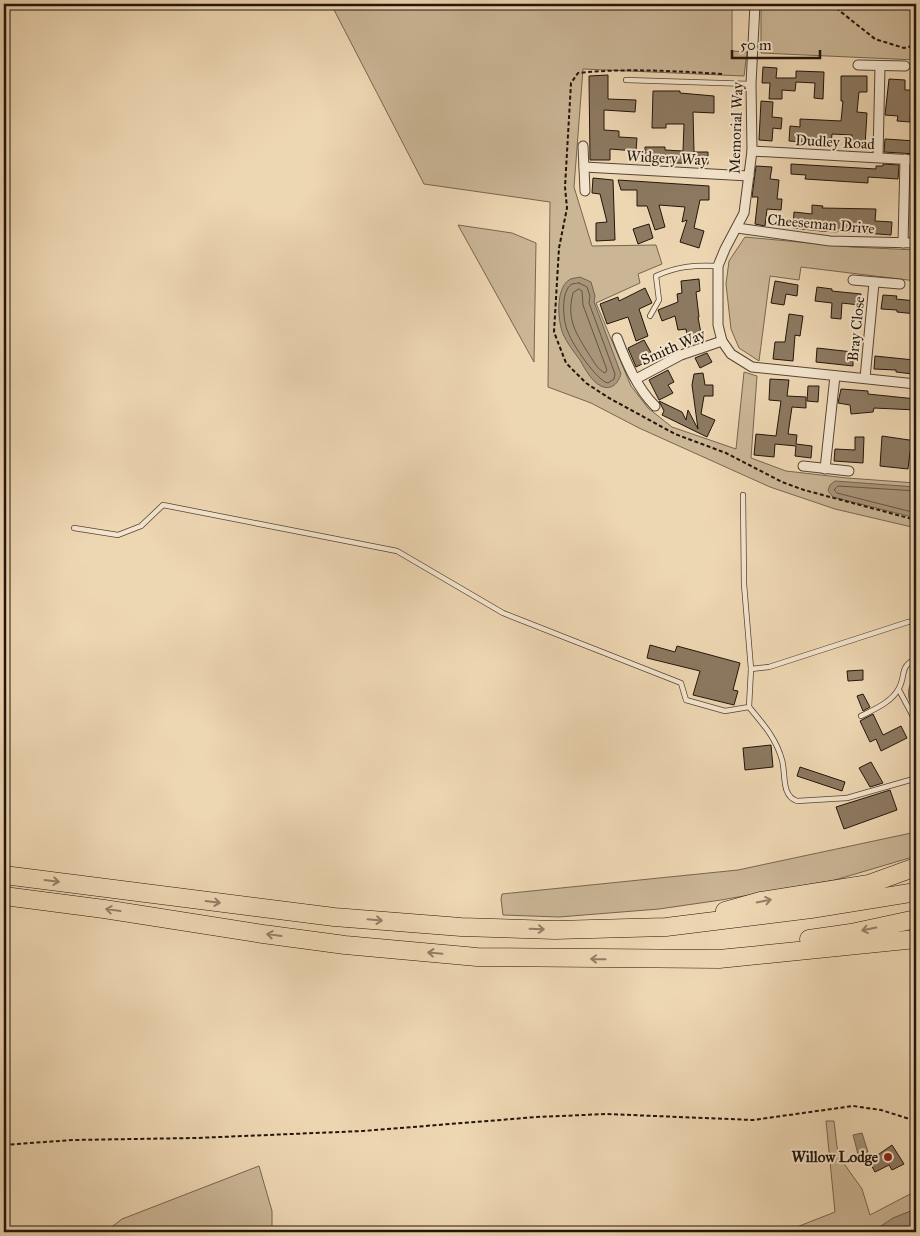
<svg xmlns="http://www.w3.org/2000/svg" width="920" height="1236" viewBox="0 0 920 1236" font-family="'IM FELL Great Primer',serif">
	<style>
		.green { fill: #cab595; stroke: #766550 }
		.water { fill: #a89479; stroke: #72614d }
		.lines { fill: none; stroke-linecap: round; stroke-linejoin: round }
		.shore { stroke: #655442; stroke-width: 1 }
		.building { fill: #8c7961; stroke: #22150a }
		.lane-casing { stroke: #554534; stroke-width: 6 }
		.street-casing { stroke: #554534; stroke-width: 11 }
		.highway-casing { stroke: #22150a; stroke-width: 19 }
		.path { stroke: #22150a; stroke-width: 2; stroke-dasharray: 4 2.5; stroke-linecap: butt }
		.lane { stroke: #f3e4cd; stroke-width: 4.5 }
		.street { stroke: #f3e4cd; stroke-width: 9 }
		.highway { stroke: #edd6b2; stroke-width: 18 }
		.oneway { stroke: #927f66 }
		.poi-dot { fill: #8f2418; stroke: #f3e4cd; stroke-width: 2 }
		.labels { text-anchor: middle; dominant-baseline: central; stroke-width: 4; stroke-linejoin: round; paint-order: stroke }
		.street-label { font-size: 15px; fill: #22150a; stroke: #f3e4cd }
		.poi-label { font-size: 15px; font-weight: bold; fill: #22150a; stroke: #f3e4cd; text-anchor: end }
	</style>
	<rect width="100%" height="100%" fill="#edd6b2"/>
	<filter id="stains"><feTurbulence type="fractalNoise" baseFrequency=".004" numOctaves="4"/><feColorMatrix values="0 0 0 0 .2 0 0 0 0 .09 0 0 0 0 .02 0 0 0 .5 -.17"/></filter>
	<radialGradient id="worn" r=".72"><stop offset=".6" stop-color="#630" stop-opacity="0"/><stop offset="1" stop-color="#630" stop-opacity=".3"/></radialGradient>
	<g class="green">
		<path d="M331,4H732V51L747,52L744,76L583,69L574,187L592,246L656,245L662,264L638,274L640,283L596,303L631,386L648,408L672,427L736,449L744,372L757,376L751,458L786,471L847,478L916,483V528L835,509L770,487L639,428L591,403L548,387L550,202L424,184Z"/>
		<path d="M761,4H916V60L761,53Z"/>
		<path d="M458,225L512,233L536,243L534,362Z"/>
		<path d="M745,237L852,247L916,250V281L801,267L799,280L770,276L759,361L739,348L731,329L726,284L729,261Z"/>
		<path d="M916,832V856L835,880L721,900L659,909L559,917L503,915L501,899L502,894L738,870Z"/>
		<path d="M826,1121H834L837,1147L845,1165L862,1189L870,1215L916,1191V1209L894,1218L872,1232H784L835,1212Z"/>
		<path d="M259,1166L272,1211V1232H105L122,1219Z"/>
	</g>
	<g class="water">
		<path d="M580,277L591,282L595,296L594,302L621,374C618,383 612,391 601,386C592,382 585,369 580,360C574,352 567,343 563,334C558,322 555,289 569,280C571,278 577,278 580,277Z"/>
		<path d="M835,481L916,487V518L833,497L828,491L830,485Z"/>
		<path d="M916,675V711C906,701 906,686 916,675Z"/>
		<path d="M862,1133L868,1152L858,1154L853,1135Z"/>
		<path d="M916,1209V1232H872L893,1218Z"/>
	</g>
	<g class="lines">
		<g class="shore">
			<path d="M579,283L587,287L590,296L589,303L615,374L614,379L608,383C597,381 572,344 568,332C563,322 560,291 572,284C572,284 578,283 579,283Z"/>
			<path d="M579,289L582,291L583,305L607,370L605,373C598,370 594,362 590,356C576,333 566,320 573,293Z"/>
			<path d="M916,491L838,486L834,490L837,493L916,513"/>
		</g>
	</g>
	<g class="building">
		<path d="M763,67L777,68L776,78H796V71L824,72L823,99L814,98L815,83L796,82L795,91L782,90V99H769L770,83H762Z"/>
		<path d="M608,75V99L636,100L635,112L604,110V130L619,131V137L637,138L636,151L610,149V160H590L589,76Z"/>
		<path d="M841,76H867V92H859L857,112L867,113L865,146H852V135L832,134L831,144L789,141L790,126L800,127V119L841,121L843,101H841Z"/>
		<path d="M889,79L905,80V90H916V102L911,101L910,122L897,121L898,116L885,115Z"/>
		<path d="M653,91H680V93L714,96V113L693,112L694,152H708V164L645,162V147H665V150L683,151L684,124H666V128H652Z"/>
		<path d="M761,101L773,102L772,117L782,118L781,129L773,128L772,141L759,140Z"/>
		<path d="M885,139L916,141V154L884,152Z"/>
		<path d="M791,164L876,169V166H883V164L899,165L898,179L868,177V183L805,179L806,175L791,174Z"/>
		<path d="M756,166L772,167L770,179L779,180L777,199H782L781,210L767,209L765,226L755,224L758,197H752Z"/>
		<rect x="911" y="166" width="5" height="14"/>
		<path d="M593,178L613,180L615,240L596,241V223L607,222L600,194L592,193Z"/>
		<path d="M618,180L709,186V200H700L694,228L704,231L699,248L680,242L687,220L682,222L685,207L659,205L665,227L655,230L647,206H637V190H621Z"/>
		<path d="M812,205L823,206L822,208L876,209L875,221L892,222L891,235L837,231V232L821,231L793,228L794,212L812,214Z"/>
		<path d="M649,224L653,238L638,244L633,229Z"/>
		<path d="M699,279L700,291L696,292L699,317H698L702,339L688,342L686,329L678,330L675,316L662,321L658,310L678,302L677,294L682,293L681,281Z"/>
		<path d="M775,281L798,285L797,296L786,294L784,305L771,303Z"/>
		<path d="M817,287L832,289V291L861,294L859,305L842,303L841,319L831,318L832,303L815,301Z"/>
		<path d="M645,288L652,303L639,309L648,336L636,341L628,317L607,324L600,304L618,297L619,301Z"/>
		<path d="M883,295L897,296L896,299L916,301V314L897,312V310L881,309Z"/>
		<path d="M789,314L803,316L800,336L795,335L793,361L773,359L775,342H785Z"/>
		<path d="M644,340L654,358L636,367L628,348Z"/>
		<path d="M817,348L853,352V366L816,362Z"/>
		<path d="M707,353L712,362L700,368L695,358Z"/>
		<path d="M875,356L914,360L913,374L896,372V370L874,369Z"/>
		<path d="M668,370L674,382L668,385L673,393L659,400L649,380Z"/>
		<path d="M703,373L705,385H713V396H704L701,414L715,420L707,437L662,415L664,411L659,401L682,412L686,420L688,410L698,429L692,385L694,374Z"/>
		<path d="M770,379L789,380L787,396L806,397V408L792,407L788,434L797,435L796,444L812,446L811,458L795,456L796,446L775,444L774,457L754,455L756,434L776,436L781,401L769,400Z"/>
		<path d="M808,386H819L818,402L807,401Z"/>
		<path d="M841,389L868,391V394L916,399V410L874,408L873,412L851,414L850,405L838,403Z"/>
		<path d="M882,436L916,441V452H910L908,469L880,466Z"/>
		<path d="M855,437H864L863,463L834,461L835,449L855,450Z"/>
		<path d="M650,645L675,652L677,646L740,663L733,690L738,691L734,705L693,695L700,671L647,658Z"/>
		<path d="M863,670V680L848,681L847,671Z"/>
		<path d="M863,694L870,707L863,711L857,696Z"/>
		<path d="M873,714L883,735L901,726L907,738L881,751L876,739L870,742L860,721Z"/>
		<path d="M771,745L773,767L745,770L743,748Z"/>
		<path d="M871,762L883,783L870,787L859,768Z"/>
		<path d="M800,767L845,782L842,791L797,776Z"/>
		<path d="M890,790L897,810L844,829L836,807Z"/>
		<path d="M892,1145L904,1164L892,1170L889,1165L875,1172L869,1161Z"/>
	</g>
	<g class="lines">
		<defs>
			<g id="lane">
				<path d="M626,80L751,84"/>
				<path d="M650,316L659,300L656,276C678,266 694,265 718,266"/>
				<path d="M74,528L118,535L141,526L163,505L397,551L503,613L681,683L686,700L725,711L749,707L751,669L744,584L743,495"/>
				<path d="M751,669L769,667L908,622L916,621"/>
				<path d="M899,690L916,722"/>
				<path d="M749,707C763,724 776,738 782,760C786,774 781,796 797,801L847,798L910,780"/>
				<path d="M861,716C875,709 892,702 899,688C906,676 899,666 916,659"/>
			</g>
			<g id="street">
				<path d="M755,4L751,84L752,151L744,213L725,249L718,266V325L722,341L731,354L752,367L916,384"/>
				<path d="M858,65L905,66"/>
				<path d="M583,146L585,191"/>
				<path d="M752,151L916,160"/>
				<path d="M878,157L880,66"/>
				<path d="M584,167L749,176"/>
				<path d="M737,228L830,241L916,243"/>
				<path d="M903,243L905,159"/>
				<path d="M853,280L900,284"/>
				<path d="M617,338C626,362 637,388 655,406"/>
				<path d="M865,378L874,283"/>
				<path d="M636,379L681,355L722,341"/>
				<path d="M803,466L849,471"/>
				<path d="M825,469L835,376"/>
			</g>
			<g id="highway">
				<path d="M4,875L334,917L461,927L555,930L666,927L811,909L916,892"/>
				<path d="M4,896L104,909L263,934L345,945L477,957L719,959L916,939"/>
				<path d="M725,911L761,901L869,884L916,867"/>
				<path d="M809,939L851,933L916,919"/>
			</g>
		</defs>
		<use href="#lane" class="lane-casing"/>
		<use href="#street" class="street-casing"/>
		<use href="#highway" class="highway-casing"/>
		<g class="path">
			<path d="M831,4L875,39L904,48L916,45"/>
			<path d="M722,74C674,71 626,68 578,73L571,83L565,187L567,208L559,248L554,332L566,363L586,383L609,398L675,434L726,453L782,482L804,490L916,520"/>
			<path d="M4,1145L72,1140L196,1138L363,1131L537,1117L606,1114L753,1120L853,1106L881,1110L916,1121"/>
		</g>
		<use href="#lane" class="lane"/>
		<use href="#street" class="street"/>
		<use href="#highway" class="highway"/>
	</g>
	<defs><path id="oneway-shaft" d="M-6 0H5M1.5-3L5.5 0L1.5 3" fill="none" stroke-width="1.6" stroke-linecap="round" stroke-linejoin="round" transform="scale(1.25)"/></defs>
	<g class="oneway">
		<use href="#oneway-shaft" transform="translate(52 881) rotate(7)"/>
		<use href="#oneway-shaft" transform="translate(764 901) rotate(-11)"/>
		<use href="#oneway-shaft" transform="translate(213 902) rotate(7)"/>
		<use href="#oneway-shaft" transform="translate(113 910) rotate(-172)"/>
		<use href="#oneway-shaft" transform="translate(375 920) rotate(5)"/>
		<use href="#oneway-shaft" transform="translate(537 929) rotate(2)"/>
		<use href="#oneway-shaft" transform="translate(869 929) rotate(168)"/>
		<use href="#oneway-shaft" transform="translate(274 935) rotate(-172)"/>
		<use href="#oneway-shaft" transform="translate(435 953) rotate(-175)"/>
		<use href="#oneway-shaft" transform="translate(598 959) rotate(-179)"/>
	</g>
	<circle class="poi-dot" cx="888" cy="1157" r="5"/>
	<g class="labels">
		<g class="street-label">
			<text transform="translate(736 128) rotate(-88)">Memorial Way</text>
			<text transform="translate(835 142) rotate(3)">Dudley Road</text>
			<text transform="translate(667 158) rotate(3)">Widgery Way</text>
			<text transform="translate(821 224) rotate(5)">Cheeseman Drive</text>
			<text transform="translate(856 329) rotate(-84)">Bray Close</text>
			<text transform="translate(673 347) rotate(-24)">Smith Way</text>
		</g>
		<g class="poi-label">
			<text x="878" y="1157">Willow Lodge</text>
		</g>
	</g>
	<rect width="920" height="1236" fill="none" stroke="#edd6b2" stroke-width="20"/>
	<rect x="5" y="5" width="910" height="1226" fill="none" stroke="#22150a" stroke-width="2.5"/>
	<rect x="10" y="10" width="900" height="1216" fill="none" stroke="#22150a"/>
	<path d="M732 50v8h88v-8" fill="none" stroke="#22150a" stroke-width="2.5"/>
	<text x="740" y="50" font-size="15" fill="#22150a" stroke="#f3e4cd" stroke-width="4" paint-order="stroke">50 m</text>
	<rect width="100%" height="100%" filter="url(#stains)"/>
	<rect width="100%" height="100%" fill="url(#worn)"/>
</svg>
